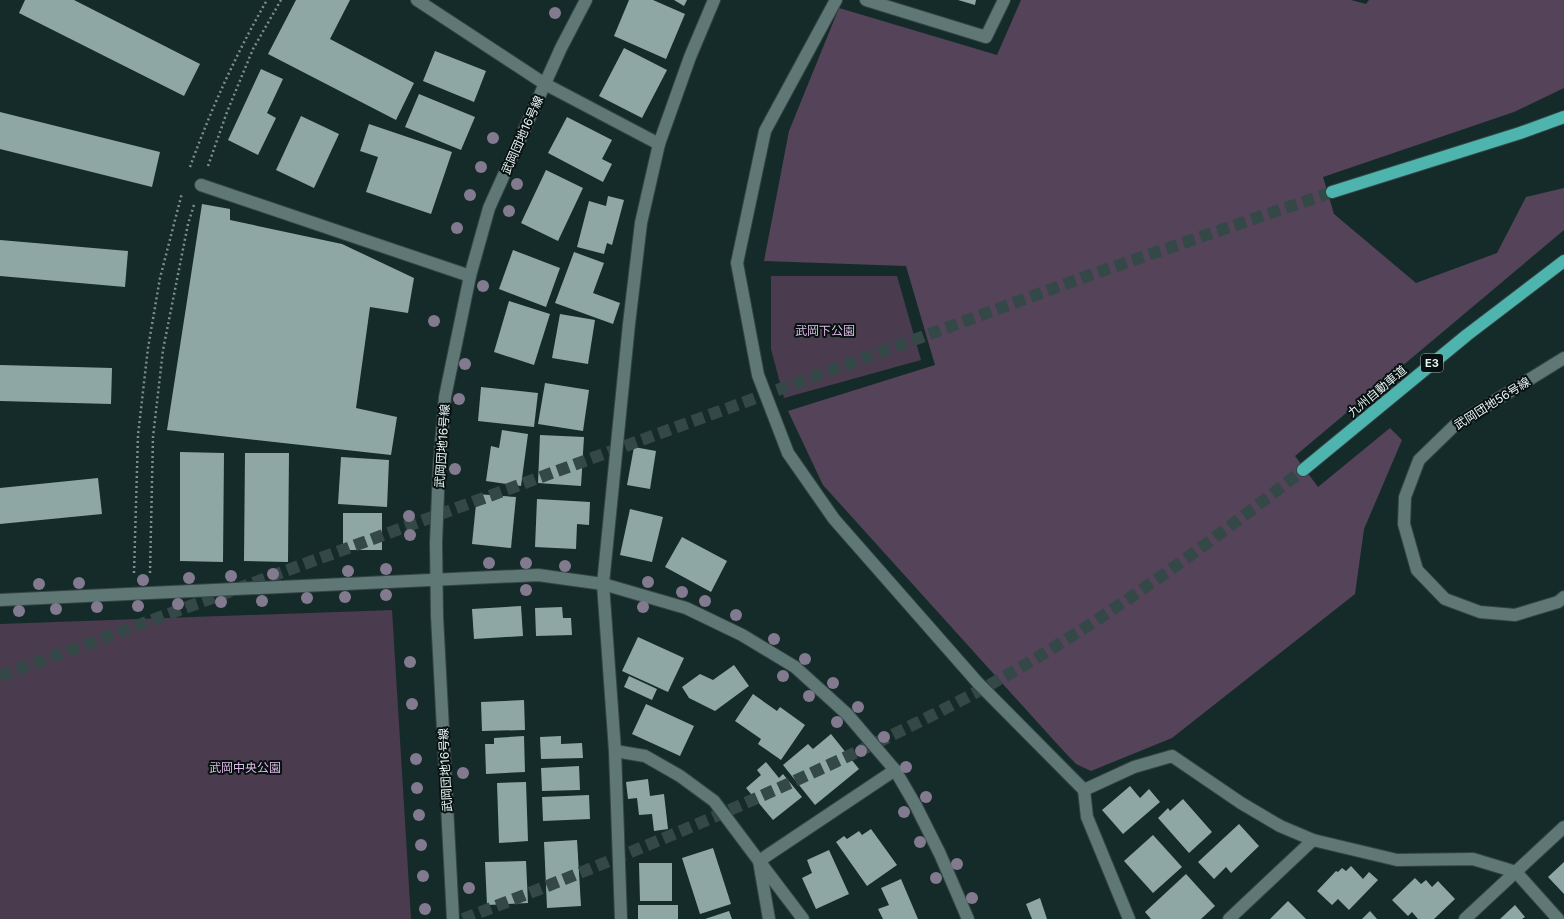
<svg xmlns="http://www.w3.org/2000/svg" width="1564" height="919" viewBox="0 0 1564 919" font-family="Inter,'Noto Sans JP',sans-serif">
	<style>
		.green { fill: #4a3b4e }
		.forest { fill: #554459 }
		.building { fill: #8ea7a5 }
		.lines { fill: none; stroke-linecap: round; stroke-linejoin: round }
		.motorway-tunnel { stroke: #344947; stroke-width: 12; stroke-dasharray: 12 6; stroke-linecap: butt }
		.minor-casing { stroke: #334544; stroke-width: 14 }
		.tertiary-casing { stroke: #334544; stroke-width: 14 }
		.motorway-casing { stroke: #334544; stroke-width: 14 }
		.path { stroke: #7d8f8d; stroke-width: 2.5; stroke-dasharray: 2 3; stroke-linecap: butt }
		.minor { stroke: #5f7876; stroke-width: 12 }
		.tertiary { stroke: #5f7876; stroke-width: 12 }
		.motorway { stroke: #4eb4ae; stroke-width: 12 }
		.tree { fill: #837a90 }
		.labels { text-anchor: middle; dominant-baseline: central; stroke-width: 4; stroke-linejoin: round; paint-order: stroke }
		.shield { fill: #081111; stroke: #a4b1af; stroke-width: 1 }
		.shield-label { font-size: 11px; font-weight: bold; fill: #e7f5f3 }
		.street-label { font-size: 12px; fill: #e7f5f3; stroke: #081111 }
		.park-label { font-size: 12px; fill: #ddbae5; stroke: #081111 }
	</style>
	<rect width="100%" height="100%" fill="#152b29"/>
	<g class="green">
		<path d="M771,276H897L921,360L784,398L771,349Z"/>
		<path d="M392,610L411,919H0V624Z"/>
	</g>
	<path class="forest" d="M1021,0H1351L1366,4L1369,0H1564V88L1514,112L1323,177L1334,214L1416,283L1497,253L1526,197L1564,188V230L1295,456L1318,487L1390,428L1402,440L1364,529L1355,594L1172,738L1091,771L1076,764L1059,746L823,485L788,411L935,365L906,266L764,261L789,131L839,8L997,55Z"/>
	<g class="building">
		<path d="M25,0H74L200,64L184,96L19,13Z"/>
		<path d="M296,0H350L330,39L414,83L396,120L268,54Z"/>
		<path d="M629,0H653L685,14L666,59L614,36Z"/>
		<path d="M674,0H687L684,6Z"/>
		<path d="M958,0H976L975,5Z"/>
		<path d="M624,48L667,70L642,118L599,96Z"/>
		<path d="M435,51L486,71L474,102L423,81Z"/>
		<path d="M261,69L283,79L267,113L276,118L258,155L228,140Z"/>
		<path d="M419,94L475,117L461,150L405,127Z"/>
		<path d="M0,112L160,152L152,187L0,149Z"/>
		<path d="M301,116L339,134L314,188L276,170Z"/>
		<path d="M567,117L612,140L602,159L612,164L603,182L548,153Z"/>
		<path d="M369,124L452,152L431,214L366,192L378,157L360,151Z"/>
		<path d="M546,170L583,188L558,241L521,223Z"/>
		<path d="M608,196L624,200L612,245L607,243L604,254L577,247L589,201L606,206Z"/>
		<path d="M202,204L230,209V220L342,244L414,278L408,313L370,307L356,408L397,417L391,455L167,430Z"/>
		<path d="M0,240L128,251L125,287L0,276Z"/>
		<path d="M513,250L560,268L546,307L499,289Z"/>
		<path d="M574,252L604,263L593,293L620,303L613,324L555,303Z"/>
		<path d="M509,301L550,314L534,365L494,352Z"/>
		<path d="M560,314L595,320L588,364L552,358Z"/>
		<path d="M0,365L112,368L111,404L0,401Z"/>
		<path d="M545,383L589,390L583,431L538,424Z"/>
		<path d="M481,387L538,393L534,427L478,421Z"/>
		<path d="M502,430L528,434L521,486L486,481L491,446L499,448Z"/>
		<path d="M540,435L584,437L581,486L538,483Z"/>
		<path d="M634,447L656,451L650,489L627,485Z"/>
		<path d="M180,452L224,453L223,562L180,561Z"/>
		<path d="M245,453H289L288,562L244,561Z"/>
		<path d="M341,457L389,460L387,507L338,504Z"/>
		<path d="M98,478L102,514L0,524V488Z"/>
		<path d="M477,494L516,497L511,548L472,544Z"/>
		<path d="M537,499L590,502L589,525L577,524L576,549L535,547Z"/>
		<path d="M630,509L663,517L652,562L620,555Z"/>
		<rect x="343" y="513" width="39" height="37"/>
		<path d="M682,537L727,561L711,592L665,567Z"/>
		<path d="M521,606L523,636L474,639L472,609Z"/>
		<path d="M562,607L563,618H571L572,635L536,636L535,608Z"/>
		<path d="M638,637L684,658L668,692L622,671Z"/>
		<path d="M734,665L749,686L715,711L689,698L682,687L700,674L713,680Z"/>
		<path d="M629,676L657,689L652,700L624,687Z"/>
		<path d="M753,694L777,711L780,707L805,725L781,760L758,744L761,739L735,721Z"/>
		<path d="M524,700L525,730L482,731L481,702Z"/>
		<path d="M646,704L694,726L680,756L632,734Z"/>
		<path d="M831,734L859,769L815,805L783,765L808,744L813,749Z"/>
		<path d="M524,736L525,772L486,774L485,744H494V738Z"/>
		<path d="M561,736V744L582,743L583,758L541,759L540,737Z"/>
		<path d="M766,762L779,778L783,774L802,797L773,820L746,788L761,775L757,770Z"/>
		<path d="M579,766L580,790L542,791L541,768Z"/>
		<path d="M648,779L650,796L664,794L668,829L654,831L652,814L639,815L637,798L628,799L626,782Z"/>
		<path d="M526,782L528,841L499,843L497,783Z"/>
		<path d="M1130,786L1140,798L1149,789L1160,802L1123,834L1102,810Z"/>
		<path d="M589,795L590,819L543,821L542,797Z"/>
		<path d="M1183,799L1212,832L1189,853L1158,818L1168,808L1170,811Z"/>
		<path d="M1239,824L1259,846L1231,873L1226,867L1214,879L1198,862Z"/>
		<path d="M871,829L897,865L867,886L836,842L844,836L847,839L859,831L862,835Z"/>
		<path d="M1153,835L1182,867L1153,893L1124,861Z"/>
		<path d="M577,840L581,906L547,908L544,842Z"/>
		<path d="M713,848L731,904L700,914L682,858Z"/>
		<path d="M829,850L849,894L816,909L802,878L812,873L807,860Z"/>
		<path d="M526,861L528,903L487,905L485,862Z"/>
		<path d="M1564,862V894L1548,877Z"/>
		<path d="M639,863H672V901H640Z"/>
		<path d="M1351,866L1363,879L1369,872L1378,880L1349,910L1338,899L1332,905L1317,891L1336,871L1338,872L1342,868L1346,871Z"/>
		<path d="M1186,874L1215,906L1201,919H1151L1145,912Z"/>
		<path d="M1415,878L1421,884L1426,880L1432,887L1438,881L1455,899L1434,919H1418L1412,912L1408,916L1392,900Z"/>
		<path d="M901,879L918,919H883L878,909L889,905L881,888Z"/>
		<path d="M1040,898L1047,919H1032L1026,904Z"/>
		<path d="M1288,901L1306,919H1270Z"/>
		<rect x="638" y="905" width="40" height="14"/>
		<path d="M1515,905L1525,917L1522,919H1500Z"/>
		<path d="M729,911L732,919H705Z"/>
		<path d="M1370,911L1377,919H1362Z"/>
	</g>
	<g class="lines">
		<g class="motorway-tunnel">
			<path d="M0,676L1090,275L1332,192"/>
			<path d="M463,919C587,871 710,821 831,764C896,734 961,702 1023,666C1121,608 1214,540 1303,470"/>
		</g>
		<defs>
			<g id="minor">
				<path d="M417,0L545,84L659,144"/>
				<path d="M836,0L765,131L737,263L758,375L788,453L834,519L978,683L1084,790"/>
				<path d="M866,0L986,37L1004,0"/>
				<path d="M201,185L470,276"/>
				<path d="M615,751L645,756L680,776L714,801L759,861L769,919"/>
				<path d="M621,919L615,751L603,584L629,324L641,223L659,144L690,57L714,0"/>
				<path d="M803,919L759,861L895,770"/>
				<path d="M1129,919L1087,817L1084,790L1134,767L1172,756L1241,803L1280,826L1313,840L1397,860L1473,859L1516,872L1558,919"/>
				<path d="M1229,919L1313,840"/>
				<path d="M1465,919L1564,827"/>
			</g>
			<g id="tertiary">
				<path d="M1564,358L1454,426L1419,460L1405,497L1404,524L1417,570L1445,599L1480,612L1515,615L1558,602L1564,597"/>
				<path d="M0,600L538,575L603,584L686,608L742,635L795,667L847,714L895,770L916,806L940,854L968,919"/>
				<path d="M453,919L437,616L436,543L439,468L445,397L470,276L489,208L561,48L586,0"/>
			</g>
			<g id="motorway">
				<path d="M1332,192L1520,133L1564,117"/>
				<path d="M1303,470L1467,335L1564,261"/>
			</g>
		</defs>
		<use href="#minor" class="minor-casing"/>
		<use href="#tertiary" class="tertiary-casing"/>
		<use href="#motorway" class="motorway-casing"/>
		<g class="path">
			<path d="M208,166L227,112L253,49L281,0"/>
			<path d="M190,167C211,109 236,54 267,0"/>
			<path d="M134,573L138,435L148,348L160,278L182,193"/>
			<path d="M150,573L153,437L163,350L188,224L194,205"/>
		</g>
		<use href="#minor" class="minor"/>
		<use href="#tertiary" class="tertiary"/>
		<use href="#motorway" class="motorway"/>
	</g>
	<g class="tree">
		<circle cx="555" cy="13" r="6"/>
		<circle cx="493" cy="138" r="6"/>
		<circle cx="481" cy="167" r="6"/>
		<circle cx="517" cy="184" r="6"/>
		<circle cx="470" cy="195" r="6"/>
		<circle cx="509" cy="211" r="6"/>
		<circle cx="457" cy="228" r="6"/>
		<circle cx="483" cy="286" r="6"/>
		<circle cx="434" cy="321" r="6"/>
		<circle cx="465" cy="364" r="6"/>
		<circle cx="459" cy="399" r="6"/>
		<circle cx="455" cy="469" r="6"/>
		<circle cx="409" cy="516" r="6"/>
		<circle cx="410" cy="535" r="6"/>
		<circle cx="489" cy="563" r="6"/>
		<circle cx="526" cy="563" r="6"/>
		<circle cx="565" cy="566" r="6"/>
		<circle cx="386" cy="569" r="6"/>
		<circle cx="348" cy="571" r="6"/>
		<circle cx="273" cy="574" r="6"/>
		<circle cx="231" cy="576" r="6"/>
		<circle cx="189" cy="578" r="6"/>
		<circle cx="143" cy="580" r="6"/>
		<circle cx="648" cy="582" r="6"/>
		<circle cx="79" cy="583" r="6"/>
		<circle cx="39" cy="584" r="6"/>
		<circle cx="526" cy="590" r="6"/>
		<circle cx="682" cy="592" r="6"/>
		<circle cx="386" cy="595" r="6"/>
		<circle cx="345" cy="597" r="6"/>
		<circle cx="307" cy="598" r="6"/>
		<circle cx="262" cy="601" r="6"/>
		<circle cx="705" cy="601" r="6"/>
		<circle cx="221" cy="602" r="6"/>
		<circle cx="178" cy="604" r="6"/>
		<circle cx="138" cy="606" r="6"/>
		<circle cx="97" cy="607" r="6"/>
		<circle cx="643" cy="607" r="6"/>
		<circle cx="56" cy="609" r="6"/>
		<circle cx="19" cy="611" r="6"/>
		<circle cx="736" cy="615" r="6"/>
		<circle cx="774" cy="639" r="6"/>
		<circle cx="805" cy="659" r="6"/>
		<circle cx="410" cy="662" r="6"/>
		<circle cx="783" cy="676" r="6"/>
		<circle cx="833" cy="683" r="6"/>
		<circle cx="809" cy="696" r="6"/>
		<circle cx="412" cy="704" r="6"/>
		<circle cx="858" cy="707" r="6"/>
		<circle cx="837" cy="722" r="6"/>
		<circle cx="884" cy="737" r="6"/>
		<circle cx="861" cy="751" r="6"/>
		<circle cx="416" cy="759" r="6"/>
		<circle cx="906" cy="767" r="6"/>
		<circle cx="463" cy="773" r="6"/>
		<circle cx="417" cy="788" r="6"/>
		<circle cx="926" cy="797" r="6"/>
		<circle cx="904" cy="812" r="6"/>
		<circle cx="419" cy="815" r="6"/>
		<circle cx="920" cy="842" r="6"/>
		<circle cx="421" cy="845" r="6"/>
		<circle cx="957" cy="864" r="6"/>
		<circle cx="423" cy="876" r="6"/>
		<circle cx="936" cy="878" r="6"/>
		<circle cx="469" cy="888" r="6"/>
		<circle cx="972" cy="898" r="6"/>
		<circle cx="425" cy="909" r="6"/>
	</g>
	<g class="labels">
		<rect class="shield" x="1421" y="354" width="22" height="18" rx="3"/>
		<g class="shield-label">
			<text x="1432" y="363">E3</text>
		</g>
		<g class="street-label">
			<text transform="translate(522 135) rotate(-66)">武岡団地16号線</text>
			<text transform="translate(1377 391) rotate(-40)">九州自動車道</text>
			<text transform="translate(1492 403) rotate(-32)">武岡団地56号線</text>
			<text transform="translate(442 446) rotate(-86)">武岡団地16号線</text>
			<text transform="translate(445 770) rotate(-93)">武岡団地16号線</text>
		</g>
		<g class="park-label">
			<text x="825" y="330">武岡下公園</text>
			<text x="245" y="767">武岡中央公園</text>
		</g>
	</g>
</svg>
